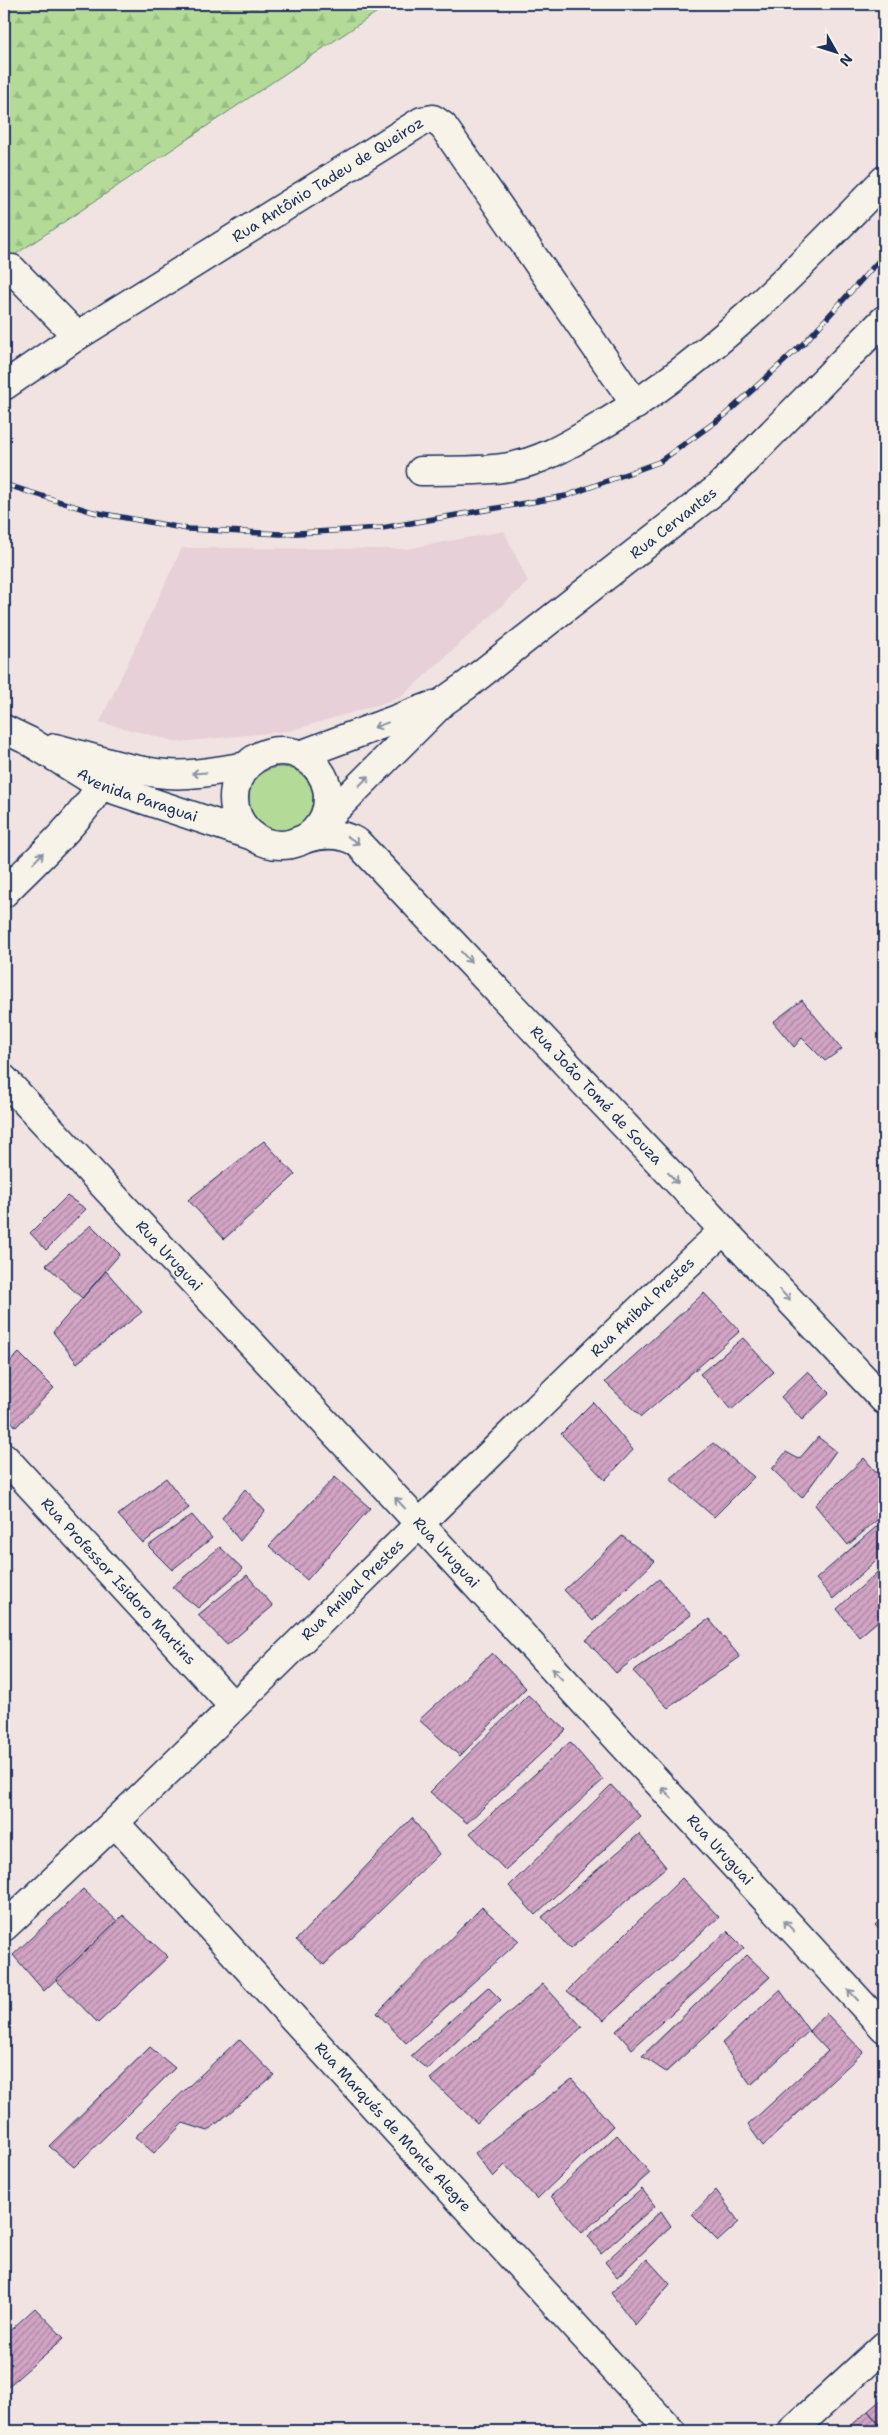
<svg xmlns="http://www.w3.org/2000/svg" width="888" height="2435" viewBox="0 0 888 2435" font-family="'Shantell Sans',sans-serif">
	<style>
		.built { fill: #e7d0d8 }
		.green { fill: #b3db97; stroke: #67857a }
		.forest { fill: url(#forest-firs); stroke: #67857a }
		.building { fill: url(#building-hatch); stroke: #1b2f5e }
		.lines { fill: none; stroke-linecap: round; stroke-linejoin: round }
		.minor-casing { stroke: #1b2f5e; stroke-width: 31 }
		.tertiary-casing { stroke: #1b2f5e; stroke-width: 31 }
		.minor { stroke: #f7f3e8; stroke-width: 28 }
		.tertiary { stroke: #f7f3e8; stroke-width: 28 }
		.rail-casing { stroke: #1b2f5e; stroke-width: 5.5 }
		.rail { stroke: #f7f3e8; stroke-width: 4; stroke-dasharray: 11; stroke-linecap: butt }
		.oneway { stroke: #8991a3 }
		.labels { text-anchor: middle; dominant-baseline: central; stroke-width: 4.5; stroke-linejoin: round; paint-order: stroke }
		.street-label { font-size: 15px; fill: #1b2f5e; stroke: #f7f3e8 }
	</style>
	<defs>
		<pattern id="forest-firs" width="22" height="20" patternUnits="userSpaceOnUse" patternTransform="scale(1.25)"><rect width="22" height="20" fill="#b3db97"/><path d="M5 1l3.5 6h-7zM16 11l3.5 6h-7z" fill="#99bc85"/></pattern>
		<pattern id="building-hatch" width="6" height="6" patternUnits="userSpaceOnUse" patternTransform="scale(1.25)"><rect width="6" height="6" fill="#d3a4c4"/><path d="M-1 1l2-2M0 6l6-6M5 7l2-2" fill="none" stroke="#aa86a2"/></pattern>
	</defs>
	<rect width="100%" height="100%" fill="#f0e3e1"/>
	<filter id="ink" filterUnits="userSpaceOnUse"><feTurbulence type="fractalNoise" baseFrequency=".02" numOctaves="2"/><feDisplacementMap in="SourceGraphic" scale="10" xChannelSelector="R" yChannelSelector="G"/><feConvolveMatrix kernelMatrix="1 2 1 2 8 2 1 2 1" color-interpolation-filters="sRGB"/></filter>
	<g filter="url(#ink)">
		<path class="built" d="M504,531L528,582L400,698L289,731L178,742L100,722L182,548L406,549Z"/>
		<circle class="green" cx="281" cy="799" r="32"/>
		<path class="forest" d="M4,4H389L4,262Z"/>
		<g class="building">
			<path d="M802,1000L842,1049L825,1061L802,1038L794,1047L773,1022Z"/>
			<path d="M264,1141L295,1175L224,1239L188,1200Z"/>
			<path d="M67,1196L86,1209L46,1250L30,1233Z"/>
			<path d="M91,1225L120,1254L82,1298L46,1265Z"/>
			<path d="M106,1271L142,1312L77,1363L53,1332Z"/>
			<path d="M704,1293L740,1331L641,1417L605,1382Z"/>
			<path d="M743,1338L774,1372L731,1410L700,1374Z"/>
			<path d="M19,1353L54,1388L16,1427L4,1412V1367Z"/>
			<path d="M808,1371L830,1393L802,1420L781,1397Z"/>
			<path d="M593,1402L633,1450L605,1480L561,1434Z"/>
			<path d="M818,1437L836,1451L802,1498L772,1469L786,1452L799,1459Z"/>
			<path d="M713,1443L754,1477L714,1517L670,1479Z"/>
			<path d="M864,1458L884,1481V1514L848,1545L815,1505Z"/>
			<path d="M335,1477L370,1508L307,1580L269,1546Z"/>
			<path d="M166,1478L189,1508L143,1543L118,1515Z"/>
			<path d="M245,1489L265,1511L240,1541L222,1518Z"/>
			<path d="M192,1515L212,1538L172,1570L148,1546Z"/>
			<path d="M884,1520V1553L833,1599L816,1579Z"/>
			<path d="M622,1536L655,1561L593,1621L564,1590Z"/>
			<path d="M220,1547L243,1569L198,1608L172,1587Z"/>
			<path d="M884,1566V1616L859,1637L837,1609Z"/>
			<path d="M247,1575L273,1606L227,1645L198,1615Z"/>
			<path d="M659,1579L691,1615L616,1673L586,1640Z"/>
			<path d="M709,1619L740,1657L668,1708L633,1671Z"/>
			<path d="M884,1650V1664L877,1658Z"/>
			<path d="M492,1653L526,1688L460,1756L419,1720Z"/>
			<path d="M528,1695L566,1730L467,1823L430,1792Z"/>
			<path d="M570,1742L603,1780L505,1870L470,1833Z"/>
			<path d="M611,1785L640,1816L535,1915L509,1886Z"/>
			<path d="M412,1818L439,1854L324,1965L296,1940Z"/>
			<path d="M639,1834L666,1867L570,1949L542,1917Z"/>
			<path d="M682,1878L719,1917L604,2020L567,1991Z"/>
			<path d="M83,1889L117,1921L44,1991L13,1955Z"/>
			<path d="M482,1907L519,1941L406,2043L377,2013Z"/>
			<path d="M123,1915L168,1957L98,2023L56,1980Z"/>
			<path d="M884,1916V1935L875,1925Z"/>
			<path d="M727,1931L744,1948L632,2049L616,2031Z"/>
			<path d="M747,1955L770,1977L666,2072L642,2056Z"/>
			<path d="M543,1984L582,2027L477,2123L430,2079Z"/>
			<path d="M488,1987L501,2000L427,2069L411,2056Z"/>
			<path d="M780,1990L809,2031L751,2085L722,2043Z"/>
			<path d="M826,2013L863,2052L763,2146L748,2125L828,2051L809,2031Z"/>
			<path d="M239,2039L274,2075L208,2131L183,2123L154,2153L135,2137Z"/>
			<path d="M150,2047L175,2068L74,2167L49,2146Z"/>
			<path d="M572,2079L613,2126L537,2199L505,2165L493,2177L475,2153Z"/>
			<path d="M617,2135L650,2173L582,2233L551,2196Z"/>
			<path d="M642,2189L655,2206L601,2253L588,2236Z"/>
			<path d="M716,2190L739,2222L718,2241L692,2215Z"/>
			<path d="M661,2211L671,2226L617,2277L605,2262Z"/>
			<path d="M647,2259L670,2284L635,2325L611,2293Z"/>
			<path d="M35,2308L64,2338L4,2390V2336Z"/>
			<path d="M884,2397V2429L868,2411Z"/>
			<path d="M868,2411L884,2431H845Z"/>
		</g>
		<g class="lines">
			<defs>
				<g id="minor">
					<path d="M12,269L77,336"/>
					<path id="s1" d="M4,386L77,336L422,121L433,119L443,126L636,405"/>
					<path d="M421,471C450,470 481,472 509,467C539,462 565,447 592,431C704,367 795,273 884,180"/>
					<path id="s2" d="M290,844C312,835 337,829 358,843L884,1400"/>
					<path d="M4,893C29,866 108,799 106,763"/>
					<path id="s3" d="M4,1079L419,1523L884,2028"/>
					<path id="s4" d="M4,1457L233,1706"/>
					<path id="s5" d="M115,1823L671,2431"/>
					<path id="s6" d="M4,1927C248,1700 479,1458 723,1231"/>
					<path d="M792,2431L884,2346"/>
				</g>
				<g id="tertiary">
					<path id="s7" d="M4,729L29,741L100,785L253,836"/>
					<path d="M55,748C91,757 129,771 167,774C193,776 221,770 247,766"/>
					<circle cx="281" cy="798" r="47"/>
					<path d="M300,755L434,705"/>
					<path id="s8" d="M317,828L443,702L467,685L718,488L884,320"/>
				</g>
			</defs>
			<use href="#minor" class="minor-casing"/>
			<use href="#tertiary" class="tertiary-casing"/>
			<use href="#minor" class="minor"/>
			<use href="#tertiary" class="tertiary"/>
			<defs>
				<path id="rail" d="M4,484L93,512L188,529L281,534L382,528L566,496L659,462L725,415L805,342L884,255"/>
			</defs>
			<use href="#rail" class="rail-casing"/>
			<use href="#rail" class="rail"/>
		</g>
		<defs><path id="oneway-shaft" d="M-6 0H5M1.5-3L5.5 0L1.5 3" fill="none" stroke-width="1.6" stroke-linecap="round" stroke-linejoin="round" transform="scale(1.25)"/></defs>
		<g class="oneway">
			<use href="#oneway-shaft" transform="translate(381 725) rotate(160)"/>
			<use href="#oneway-shaft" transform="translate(199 773) rotate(176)"/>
			<use href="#oneway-shaft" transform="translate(364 781) rotate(-45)"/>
			<use href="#oneway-shaft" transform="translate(353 840) rotate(34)"/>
			<use href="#oneway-shaft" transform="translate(38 858) rotate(-46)"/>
			<use href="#oneway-shaft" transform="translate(466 957) rotate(47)"/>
			<use href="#oneway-shaft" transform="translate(673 1178) rotate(47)"/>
			<use href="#oneway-shaft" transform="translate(785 1295) rotate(46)"/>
			<use href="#oneway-shaft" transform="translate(400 1503) rotate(-133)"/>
			<use href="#oneway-shaft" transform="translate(557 1674) rotate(-133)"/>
			<use href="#oneway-shaft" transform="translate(667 1793) rotate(-133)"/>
			<use href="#oneway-shaft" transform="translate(789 1926) rotate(-133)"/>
			<use href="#oneway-shaft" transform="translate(853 1995) rotate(-133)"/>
		</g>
	</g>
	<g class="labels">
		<g class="street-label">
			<text stroke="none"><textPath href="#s1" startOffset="384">Rua Antônio Tadeu de Queiroz</textPath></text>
			<text stroke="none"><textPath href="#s8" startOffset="470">Rua Cervantes</textPath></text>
			<text stroke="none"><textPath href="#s7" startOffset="150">Avenida Paraguai</textPath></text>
			<text stroke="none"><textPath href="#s2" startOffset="418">Rua João Tomé de Souza</textPath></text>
			<text stroke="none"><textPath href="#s3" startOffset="242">Rua Uruguai</textPath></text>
			<text stroke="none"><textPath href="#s6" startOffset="890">Rua Anibal Prestes</textPath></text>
			<text stroke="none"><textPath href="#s3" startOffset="648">Rua Uruguai</textPath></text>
			<text stroke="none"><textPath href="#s4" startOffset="169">Rua Professor Isidoro Martins</textPath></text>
			<text stroke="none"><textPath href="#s6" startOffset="485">Rua Anibal Prestes</textPath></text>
			<text stroke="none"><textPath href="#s3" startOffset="1052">Rua Uruguai</textPath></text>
			<text stroke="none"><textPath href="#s5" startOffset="412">Rua Marqués de Monte Alegre</textPath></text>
		</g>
	</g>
	<rect width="888" height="2435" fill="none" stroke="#f7f3e8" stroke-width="20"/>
	<rect x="10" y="10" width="868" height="2415" fill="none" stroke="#1b2f5e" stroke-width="2" filter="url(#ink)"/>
	<g transform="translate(836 52) rotate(129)" stroke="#f7f3e8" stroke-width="4" paint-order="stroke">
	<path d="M0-4L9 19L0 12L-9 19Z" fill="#1b2f5e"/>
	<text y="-8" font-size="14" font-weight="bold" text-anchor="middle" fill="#1b2f5e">N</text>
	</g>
</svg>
